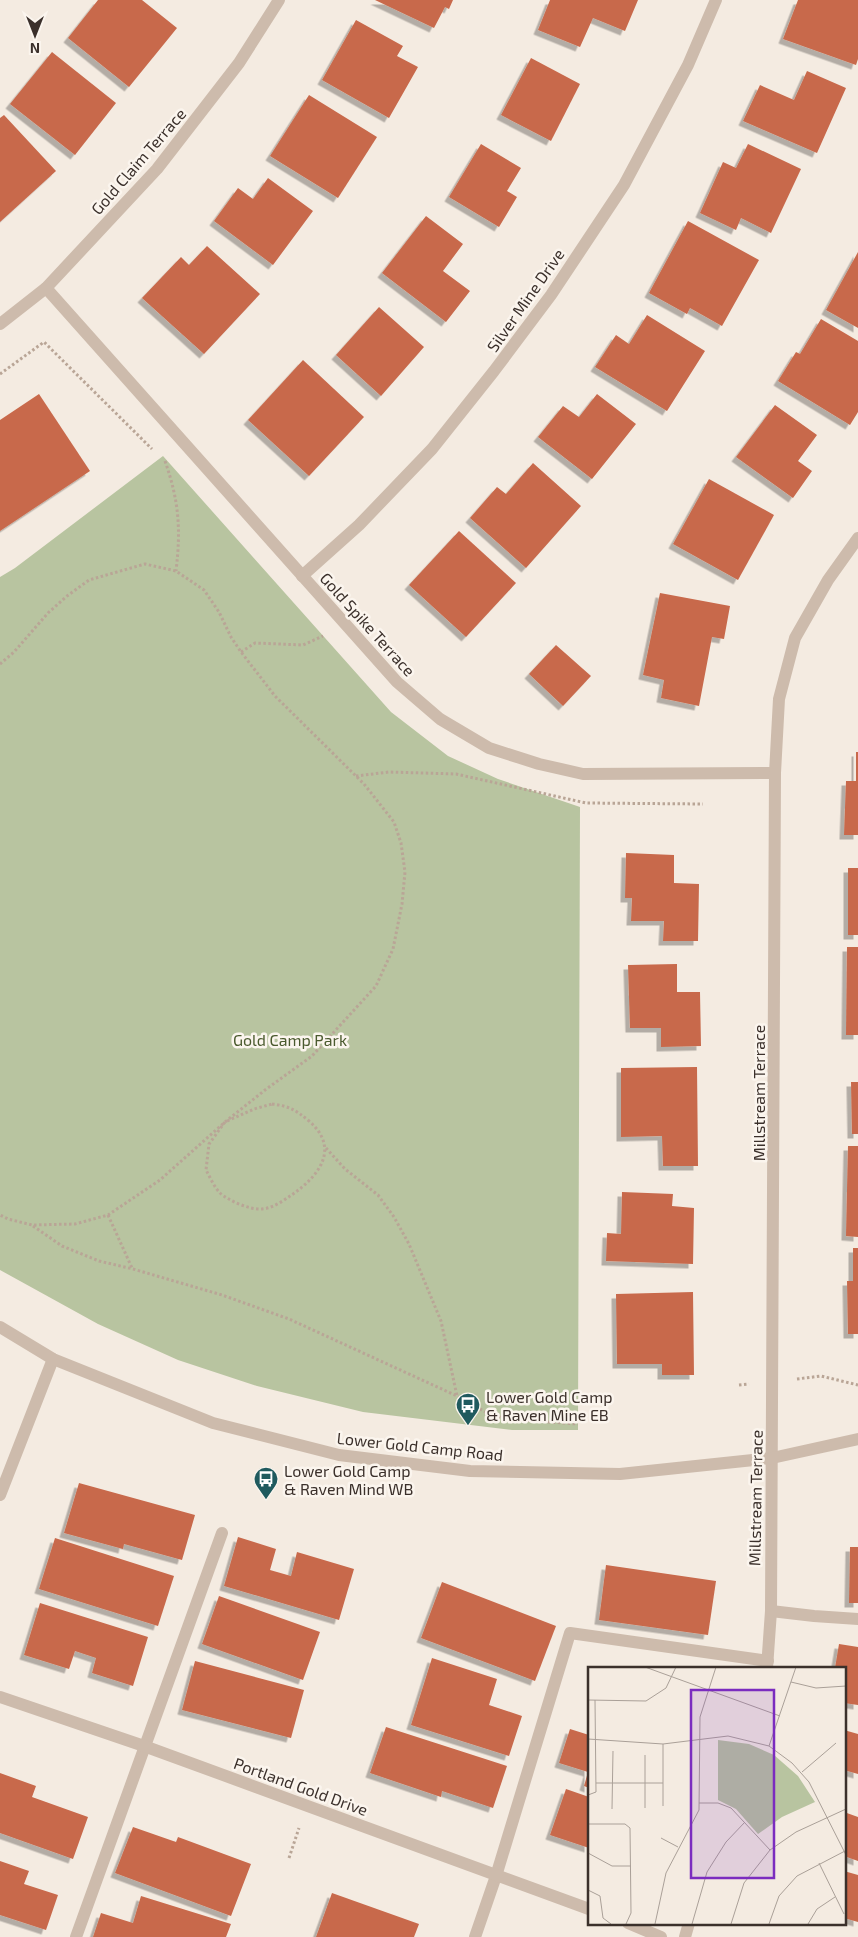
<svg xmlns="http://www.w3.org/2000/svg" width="858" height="1937" viewBox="0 0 858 1937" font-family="'Exo 2',sans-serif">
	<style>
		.green { fill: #b8c4a0 }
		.building { fill: #c8694b; filter: url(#shadow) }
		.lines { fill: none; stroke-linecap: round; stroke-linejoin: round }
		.path { stroke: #b9a596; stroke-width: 3; stroke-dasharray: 2.5 2.5; stroke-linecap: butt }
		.service { stroke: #cdbbac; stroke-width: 12 }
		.minor { stroke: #cdbbac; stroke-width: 12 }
		.tertiary { stroke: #cdbbac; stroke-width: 12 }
		.labels { text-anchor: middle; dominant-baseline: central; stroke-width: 5; stroke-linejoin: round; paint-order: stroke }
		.street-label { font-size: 16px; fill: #3b302b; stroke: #fbf5ee }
		.park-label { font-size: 16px; fill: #4a5a2e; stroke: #fbf5ee }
		.poi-label { font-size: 16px; fill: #3b302b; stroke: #fbf5ee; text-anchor: start }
		.inset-road { fill: none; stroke: #aaa098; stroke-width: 1 }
		.view { fill: #7b2cbf; fill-opacity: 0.15; stroke: #7b2cbf; stroke-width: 2.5 }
		.inset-edge { fill: none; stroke: #3b302b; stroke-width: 2.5 }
	</style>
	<defs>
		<filter id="shadow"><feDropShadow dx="-4.5" dy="4.5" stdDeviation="0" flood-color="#0004"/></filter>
	</defs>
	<rect width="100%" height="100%" fill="#f4ebe1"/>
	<path class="green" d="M163,456L391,712L448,756L498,779L580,807L578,1430H512L363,1412L257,1386L178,1360L98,1324L0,1270V577L15,568Z"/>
	<g class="building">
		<path d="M98,0H142L177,28L129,87L68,38Z"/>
		<path d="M375,0H453L449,9L445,7L434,28Z"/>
		<path d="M550,0H638L625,31L593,18L580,47L538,30Z"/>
		<path d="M798,0H858V59L856,65L783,39Z"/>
		<path d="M356,20L403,46L397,56L418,67L389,118L322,80Z"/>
		<path d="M52,52L116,103L75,155L10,104Z"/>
		<path d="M531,58L580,84L551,141L501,115Z"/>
		<path d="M807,71L846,88L817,153L743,121L760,85L794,100Z"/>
		<path d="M309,95L377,137L338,198L270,156Z"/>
		<path d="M4,115L56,171L0,222V118Z"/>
		<path d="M481,144L521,168L507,191L517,197L499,227L449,197Z"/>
		<path d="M748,144L801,169L771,233L741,218L736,230L700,213L723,162L736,168Z"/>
		<path d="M268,178L313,211L273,265L214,221L238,188L253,199Z"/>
		<path d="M426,216L463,244L443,271L470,291L446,322L382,273Z"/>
		<path d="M688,221L759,260L722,326L690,308L687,314L649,293Z"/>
		<path d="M207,246L260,294L204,354L142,298L181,257L189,265Z"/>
		<path d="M858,252V328L826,310Z"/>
		<path d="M379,307L424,347L381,396L336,355Z"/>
		<path d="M647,315L705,351L667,411L595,367L616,335L629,344Z"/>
		<path d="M821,319L858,341V412L850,425L778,381L796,352L800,354Z"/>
		<path d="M303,360L364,417L309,476L248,420Z"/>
		<path d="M39,394L90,471L0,531V420Z"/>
		<path d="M597,394L636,424L592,479L538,437L563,406L579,417Z"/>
		<path d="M775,405L817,435L798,461L812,471L793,498L736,457Z"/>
		<path d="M533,463L581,506L526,568L470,518L497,487L506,494Z"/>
		<path d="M709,479L774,515L738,580L673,544Z"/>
		<path d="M459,531L516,583L466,637L409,585Z"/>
		<path d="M660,593L730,606L724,639L712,637L699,706L661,698L664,680L643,675Z"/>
		<path d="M556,645L591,676L563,706L529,674Z"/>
		<path d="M856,752H858V835H844L846,781H856Z"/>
		<path d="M626,853L674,855V883L699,884L698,941H663L664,921H631L632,898H625Z"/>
		<rect x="848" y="868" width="10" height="67"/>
		<path d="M847,947H858V1035H846Z"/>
		<path d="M677,964V992H700L701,1046L661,1047V1028H630L628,965Z"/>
		<path d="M697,1067L698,1166H663L662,1136L621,1137V1068Z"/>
		<path d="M851,1082H858V1134H852Z"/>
		<path d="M848,1146H858V1237L846,1236Z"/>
		<path d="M622,1192L673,1194L672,1206L694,1208L693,1264L606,1261L607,1233L621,1234Z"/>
		<path d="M853,1248H858V1334H848L847,1281H853Z"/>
		<path d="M693,1292L694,1375H662V1364H617L616,1294Z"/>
		<path d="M79,1483L195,1515L182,1560L124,1544L123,1549L64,1533Z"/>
		<path d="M238,1537L276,1549L270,1570L291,1576L297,1552L354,1569L339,1620L224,1586Z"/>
		<path d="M55,1538L174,1576L158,1626L39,1589Z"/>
		<path d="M850,1547H858V1603H849Z"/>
		<path d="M606,1565L716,1581L708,1635L599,1620Z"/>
		<path d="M442,1582L556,1626L535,1681L421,1638Z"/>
		<path d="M219,1596L320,1632L303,1680L202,1644Z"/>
		<path d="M40,1603L148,1637L133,1686L92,1673L96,1658L75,1651L69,1669L24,1655Z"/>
		<path d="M839,1644L858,1647V1705L844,1703V1668H835Z"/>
		<path d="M432,1658L497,1679L489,1705L522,1716L509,1756L411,1725Z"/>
		<path d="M195,1661L304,1690L291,1738L182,1710Z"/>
		<path d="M386,1727L507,1766L493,1808L442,1791L441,1797L370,1773Z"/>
		<path d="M570,1729L589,1735V1788L584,1786L588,1772L559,1763Z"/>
		<path d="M844,1730L858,1734V1774L844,1770Z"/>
		<path d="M0,1773L36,1786L32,1797L88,1817L73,1859L0,1833Z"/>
		<path d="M566,1789L589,1797V1848L550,1835Z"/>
		<path d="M844,1812L858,1817V1861L844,1856Z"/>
		<path d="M133,1827L176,1842L178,1837L251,1864L231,1916L115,1873Z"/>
		<path d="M0,1861L29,1871L24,1884L58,1895L46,1930L0,1915Z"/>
		<path d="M844,1871L858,1875V1922L844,1918Z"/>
		<path d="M332,1893L419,1924L414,1937H316Z"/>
		<path d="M141,1896L231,1924L226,1937H93L101,1913L133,1923Z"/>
	</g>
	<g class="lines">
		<g class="path">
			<path d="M0,374L44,342L152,449"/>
			<path d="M165,461C179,501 181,529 176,571"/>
			<path d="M241,652L255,643L303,645L323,636"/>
			<path d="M0,664L14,652L48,613L67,596L89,580L145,564L176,571L204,590L219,612L231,637L241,652L275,696L364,784L394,822L401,843L405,872L402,904L393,949L376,986L312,1056L265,1090L225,1122L160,1180L108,1215L75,1224L32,1225L8,1219L0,1215"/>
			<path d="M356,776L389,772L456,774L586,803L703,804"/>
			<path d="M272,1104C289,1106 296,1110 309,1121C340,1148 320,1175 293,1194C284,1200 274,1208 262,1209C250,1210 229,1201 220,1193C214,1187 210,1177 206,1170L209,1144L225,1122L254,1109Z"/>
			<path d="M326,1148L345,1169L378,1195L394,1217L409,1244L441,1321L457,1396"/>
			<path d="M108,1215L132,1268"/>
			<path d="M33,1226L62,1246L99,1261L133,1269L222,1295L289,1319L457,1396L487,1413L506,1419L578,1424"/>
			<path d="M797,1379L821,1376L858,1385"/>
			<path d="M739,1385L749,1384"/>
			<path d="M289,1858L299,1828"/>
		</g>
		<g class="service">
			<path d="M771,1611L814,1616L858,1619"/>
			<path d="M76,1937L222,1533"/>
			<path d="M475,1937L496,1876L570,1633L768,1661"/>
		</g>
		<g class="minor">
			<path d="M46,288L397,682L440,719L489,748L539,764L583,774L775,773"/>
			<path d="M0,324L46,288L157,169L239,63L279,0"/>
			<path d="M302,576L359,525L432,449L494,371L551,295L624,185L688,65L716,0"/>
			<path d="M0,1495L53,1359"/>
			<path d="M767,1668L771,1611L775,773L779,699L795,638L828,580L858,538"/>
			<path d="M0,1697L144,1746L589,1909"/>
			<path d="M628,1923L661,1937"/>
			<path d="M685,1937L689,1923"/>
		</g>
		<path class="tertiary" d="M0,1327L53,1359L213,1423L339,1455L470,1471L620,1474L772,1458L858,1439"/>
	</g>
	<defs>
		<symbol id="bus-pin" viewBox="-11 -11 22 30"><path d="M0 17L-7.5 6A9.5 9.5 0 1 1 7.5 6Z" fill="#1f5a5e" stroke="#fbf5ee"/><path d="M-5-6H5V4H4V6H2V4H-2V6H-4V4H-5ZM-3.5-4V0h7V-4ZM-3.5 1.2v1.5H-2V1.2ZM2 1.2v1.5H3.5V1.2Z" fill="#fff"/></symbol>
	</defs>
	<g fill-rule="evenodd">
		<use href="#bus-pin" x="454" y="1391" width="28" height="38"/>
		<use href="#bus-pin" x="252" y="1465" width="28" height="38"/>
	</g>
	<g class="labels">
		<g class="street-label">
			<text transform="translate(138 161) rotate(-49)">Gold Claim Terrace</text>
			<text transform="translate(525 300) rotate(-55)">Silver Mine Drive</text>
			<text transform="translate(368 624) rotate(48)">Gold Spike Terrace</text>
			<text transform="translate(758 1093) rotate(-90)">Millstream Terrace</text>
			<text transform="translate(420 1446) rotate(6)">Lower Gold Camp Road</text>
			<text transform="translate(755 1498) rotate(-89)">Millstream Terrace</text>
			<text transform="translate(301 1786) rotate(20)">Portland Gold Drive</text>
		</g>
		<g class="park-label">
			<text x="290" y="1039">Gold Camp Park</text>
		</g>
		<g class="poi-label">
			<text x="486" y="1396">Lower Gold Camp<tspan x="486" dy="18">&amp; Raven Mine EB</tspan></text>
			<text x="284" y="1470">Lower Gold Camp<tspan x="284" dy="18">&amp; Raven Mind WB</tspan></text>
		</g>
	</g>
	<g transform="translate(588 1667)">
		<rect width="258" height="258" fill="#f4ebe1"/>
		<path d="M130,73L161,77L186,88L210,109L227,135L194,150L170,167L148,142L130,133Z" fill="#b8c4a0"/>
		<path class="inset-road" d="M57,0L192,49M203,15L228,21L258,19M0,33L58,34L78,21L88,0M0,72L75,77L140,69L181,79L204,96L221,115L258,188M181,79L208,0M214,105L248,76M8,116H75M0,128L8,125L7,33M111,136H130L143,141L182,183M75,139V77M57,141V88M24,142L25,84M0,157H37L42,161L43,246L38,257M73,171L90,180M0,186L24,199H43M231,196L256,247M0,223L12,229L15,251L23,257M67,257L78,206L111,143L112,50L128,0M104,257L119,205L138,175L157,155M143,257L156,216L182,183L208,165L258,142M181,257L191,229L209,209L257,184M220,257L229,242L247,230"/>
		<path class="view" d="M103,23H186V211H103Z"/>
		<rect width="258" height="258" class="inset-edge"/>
	</g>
	<g transform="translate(35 35) rotate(180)" stroke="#fbf5ee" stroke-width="4" paint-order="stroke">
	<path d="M0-4L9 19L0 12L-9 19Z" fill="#3b302b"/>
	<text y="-8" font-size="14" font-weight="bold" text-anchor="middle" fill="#3b302b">N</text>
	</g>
</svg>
